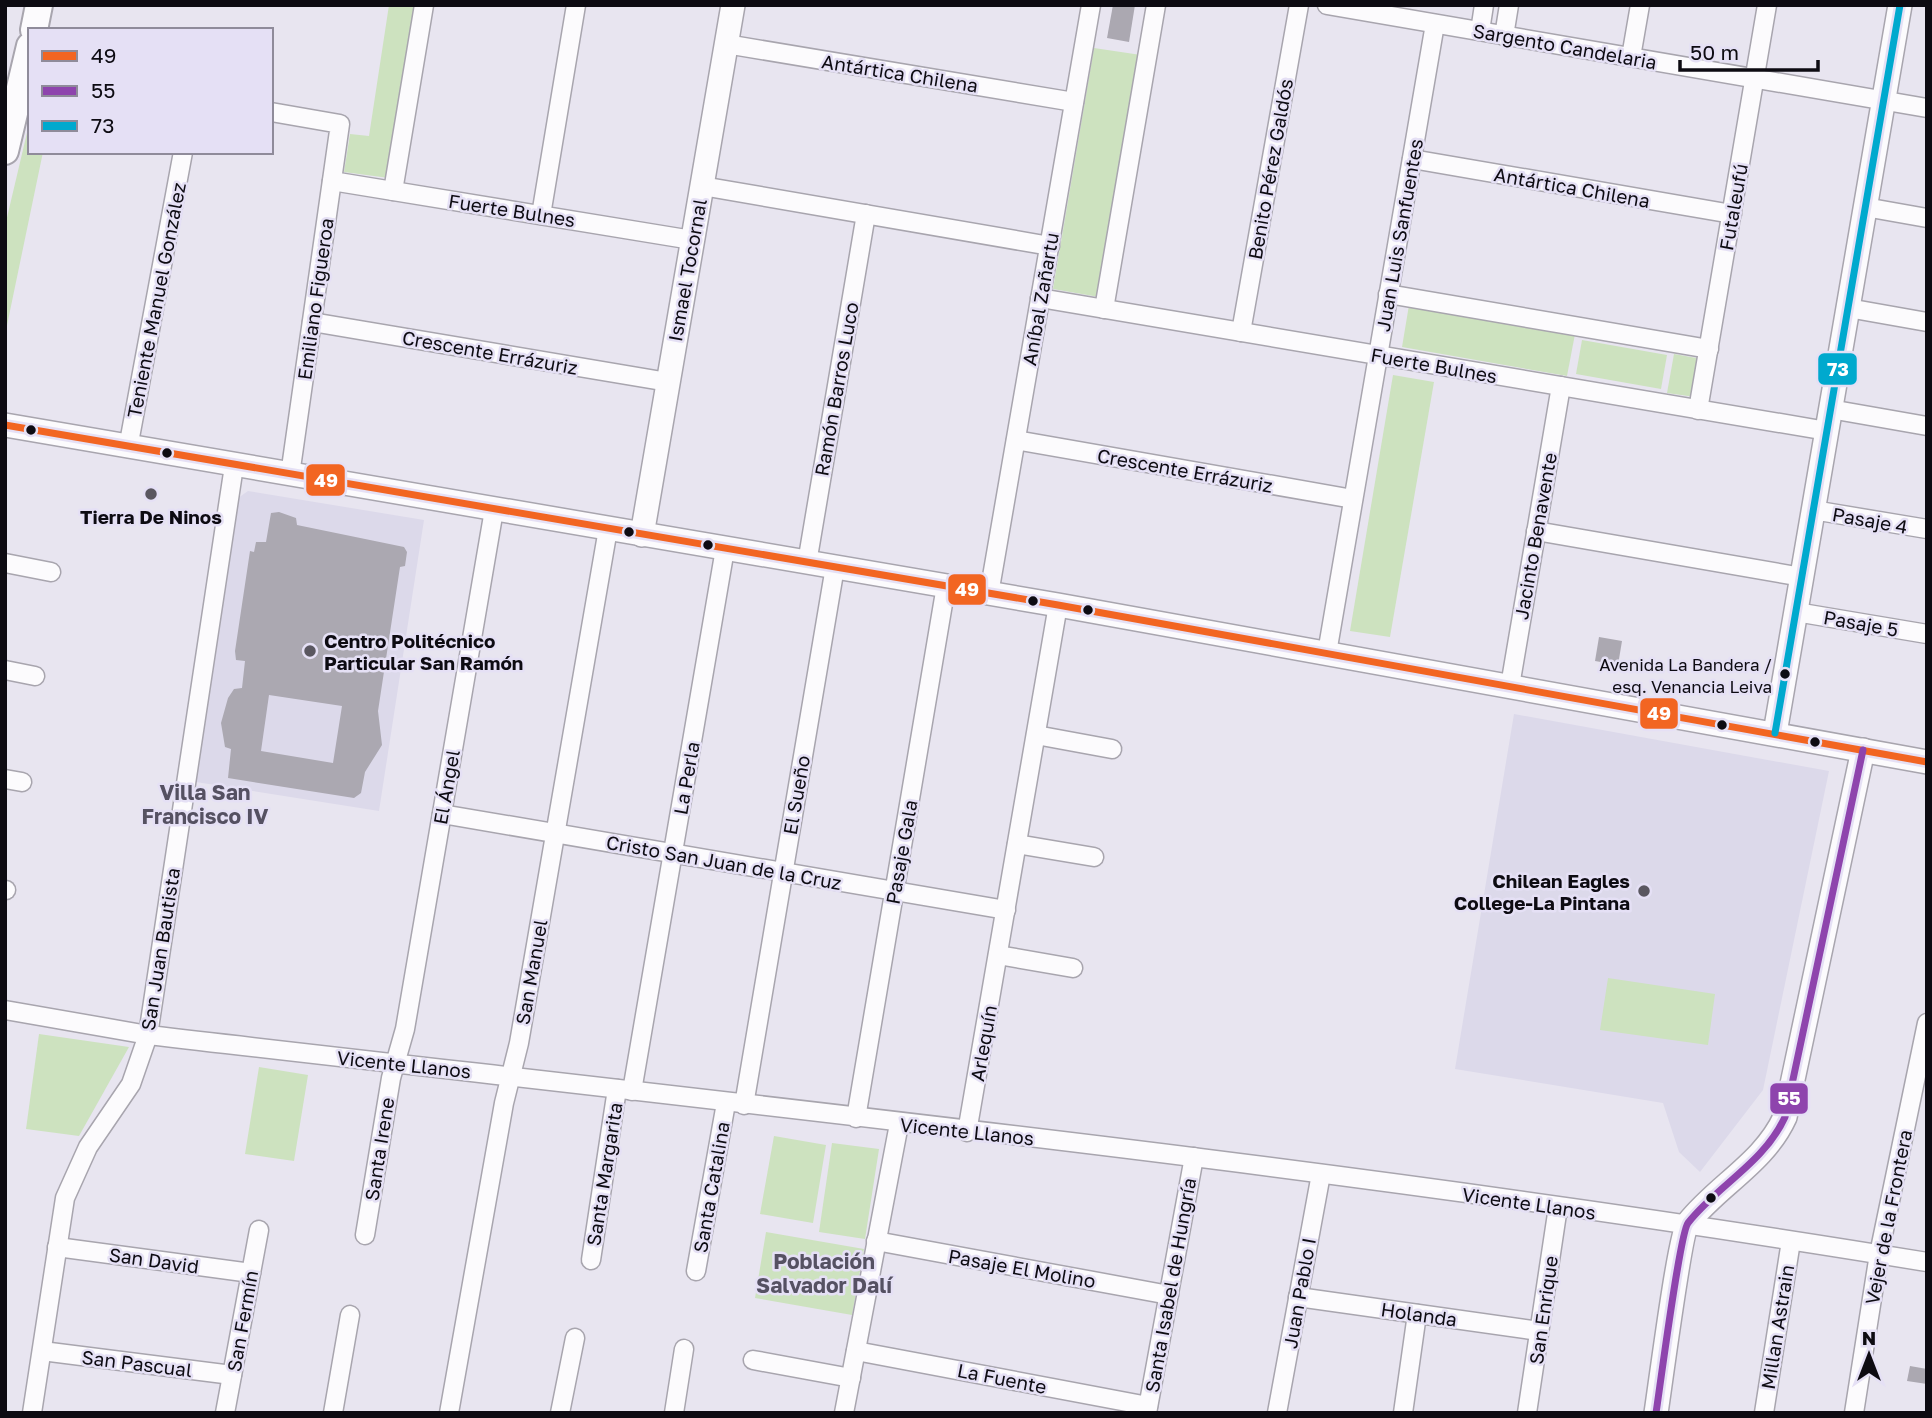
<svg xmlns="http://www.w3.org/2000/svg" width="1932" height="1418" viewBox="0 0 1932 1418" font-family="'Golos Text',sans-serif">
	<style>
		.education { fill: #dcd9ea }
		.green { fill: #cde2bf }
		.building { fill: #aba8b1; fill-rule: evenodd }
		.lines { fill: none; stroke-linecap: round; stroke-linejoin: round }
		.minor-casing { stroke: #a8a5ae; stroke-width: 21 }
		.tertiary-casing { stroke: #a8a5ae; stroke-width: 26 }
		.secondary-casing { stroke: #a8a5ae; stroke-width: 30 }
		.minor { stroke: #fcfbfd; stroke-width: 18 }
		.tertiary { stroke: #fcfbfd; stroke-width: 23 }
		.secondary { stroke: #fcfbfd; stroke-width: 26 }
		.bus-1-casing { stroke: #e5e0f5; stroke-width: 12 }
		.bus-2-casing { stroke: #e5e0f5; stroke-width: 12 }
		.bus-3-casing { stroke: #e5e0f5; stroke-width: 12 }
		.bus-1 { stroke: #f26522; stroke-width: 7 }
		.bus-2 { stroke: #8e44ad; stroke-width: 7 }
		.bus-3 { stroke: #00a9ce; stroke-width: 7 }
		.bus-dot { fill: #0d0b12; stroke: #e5e0f5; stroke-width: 2.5 }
		.poi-dot { fill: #5a5760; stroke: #e5e0f5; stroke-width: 2.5 }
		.labels { text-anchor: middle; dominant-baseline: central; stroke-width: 5; stroke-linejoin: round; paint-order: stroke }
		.bus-label { font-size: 17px; fill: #0d0b12; stroke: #e5e0f5; text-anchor: end }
		.street-label { font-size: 19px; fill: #0d0b12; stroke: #e5e0f5 }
		.poi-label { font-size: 19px; font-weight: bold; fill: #0d0b12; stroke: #e5e0f5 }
		.neighbourhood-label { font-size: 21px; font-weight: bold; fill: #555162; stroke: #e5e0f5 }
		.line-badge { stroke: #e5e0f5; stroke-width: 2.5 }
		.badge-label { font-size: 19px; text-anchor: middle; font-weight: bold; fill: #fff }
	</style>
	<rect width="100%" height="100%" fill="#e8e5f0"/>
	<g class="education">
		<path d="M248,491L424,520L379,811L196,782L238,498Z"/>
		<path d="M1514,714L1829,771L1763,1090L1700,1172L1679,1152L1663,1103L1455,1069Z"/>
	</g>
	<g class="green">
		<path d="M389,5H414L389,178L344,172L350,134L369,136Z"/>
		<path d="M1094,48L1141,55L1099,297L1053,289Z"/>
		<path d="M30,120V152H43L5,335V226Z"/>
		<path d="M1409,305L1575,334L1567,376L1402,347Z"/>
		<path d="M1582,340L1667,355L1661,389L1576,374Z"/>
		<path d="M1674,354L1702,359L1695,397L1667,393Z"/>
		<path d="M1393,375L1434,382L1390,637L1350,631Z"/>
		<path d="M1608,978L1715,994L1708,1045L1600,1030Z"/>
		<path d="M39,1034L129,1047L79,1136L26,1129Z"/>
		<path d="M259,1067L308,1075L294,1161L245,1154Z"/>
		<path d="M774,1136L826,1145L813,1223L760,1214Z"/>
		<path d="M832,1143L879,1149L865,1239L819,1232Z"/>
		<path d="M766,1232L864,1249L852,1315L755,1298Z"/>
	</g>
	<g class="building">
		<path d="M1113,5H1135L1129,42L1107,38Z"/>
		<path d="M279,512L296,518L297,525L404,547L407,552L405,566L400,567L378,711L382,745L365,772L361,793L354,798L228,778L231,749L225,747L221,723L228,698L234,689L242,688L245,661L236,660L235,651L250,551L254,552L256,542H266L271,513ZM269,695L342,706L333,763L261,751Z"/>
		<path d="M1599,637L1622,641L1618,665L1595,661Z"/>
		<path d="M1910,1366L1927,1369V1384L1907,1381Z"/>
	</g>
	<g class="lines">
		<defs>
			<g id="minor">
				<path d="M1327,5L1927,108"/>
				<path d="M1480,31L1484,5"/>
				<path d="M1504,36L1509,5"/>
				<path d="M726,44L1074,102"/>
				<path d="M1631,57L1640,5"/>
				<path d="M271,112L340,124L290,475"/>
				<path d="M1412,159L1732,214"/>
				<path d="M332,181L692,240"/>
				<path d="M702,186L1050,246"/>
				<path d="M393,191L424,5"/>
				<path d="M1865,207L1927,218"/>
				<path d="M541,215L576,5"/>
				<path d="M1388,294L1709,349"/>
				<path d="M1040,298L1827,431"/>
				<path d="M1848,308L1927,322"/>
				<path d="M1104,309L1156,5"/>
				<path d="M312,322L668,382"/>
				<path d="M1241,332L1299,5"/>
				<path d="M1830,409L1927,426"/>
				<path d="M1698,410L1767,5"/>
				<path d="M1016,440L1353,499"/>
				<path d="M128,448L183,152"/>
				<path d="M1813,510L1927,529"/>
				<path d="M1536,531L1802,577"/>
				<path d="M5,563L51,572"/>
				<path d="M807,563L866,214"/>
				<path d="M989,594L1091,5"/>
				<path d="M1796,612L1927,634"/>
				<path d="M1327,653L1435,24"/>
				<path d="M5,670L35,676"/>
				<path d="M1510,686L1561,386"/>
				<path d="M1036,735L1112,749"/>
				<path d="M5,779L22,782"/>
				<path d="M442,814L1006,910"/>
				<path d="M1017,844L1094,857"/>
				<path d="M5,890H6"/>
				<path d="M998,955L1073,968"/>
				<path d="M5,1010L148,1035C741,1104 1337,1165 1927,1262"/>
				<path d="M632,1091L725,549"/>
				<path d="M744,1105L835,567"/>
				<path d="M856,1118L946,586"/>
				<path d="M967,1132L1058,605"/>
				<path d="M365,1235L391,1078L405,1029L494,510"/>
				<path d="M876,1241L1169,1295"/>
				<path d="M57,1247L251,1273"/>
				<path d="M591,1260L617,1089"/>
				<path d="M696,1271L726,1103"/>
				<path d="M1298,1297L1539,1331"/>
				<path d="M42,1351L232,1375"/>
				<path d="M856,1351L1148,1406"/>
				<path d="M753,1360L851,1378"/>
				<path d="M32,1413L65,1198L88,1147L131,1084L148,1035L234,466"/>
				<path d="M225,1413L259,1230"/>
				<path d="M333,1413L350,1315"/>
				<path d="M449,1413L504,1103L519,1043L608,529"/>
				<path d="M560,1413L575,1338"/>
				<path d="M674,1413L684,1349"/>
				<path d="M844,1413L899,1124"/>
				<path d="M1147,1413L1194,1157"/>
				<path d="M1277,1413L1321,1174"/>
				<path d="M1403,1413L1417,1314"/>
				<path d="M1527,1413L1558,1207"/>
				<path d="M1764,1413L1791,1241"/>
				<path d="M1854,1413L1879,1254L1927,1023"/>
			</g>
			<g id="tertiary">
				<path d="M5,425L1058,605L1927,762"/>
				<path d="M642,535L733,5"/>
				<path d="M1775,733L1900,5"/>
				<path d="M1656,1413C1660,1387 1680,1233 1688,1223C1718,1185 1764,1163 1785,1117L1863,750"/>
			</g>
			<g id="secondary">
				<path d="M34,30L39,5"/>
				<path d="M5,151L30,46"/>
			</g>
		</defs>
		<use href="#minor" class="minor-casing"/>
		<use href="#tertiary" class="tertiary-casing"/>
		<use href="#secondary" class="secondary-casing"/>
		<use href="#minor" class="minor"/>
		<use href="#tertiary" class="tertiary"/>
		<use href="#secondary" class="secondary"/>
		<defs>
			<path id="bus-1" d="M5,425L1058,605L1927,762"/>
			<path id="bus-2" d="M1656,1413C1660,1387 1680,1233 1688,1223C1718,1185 1764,1163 1785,1117L1863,750"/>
			<path id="bus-3" d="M1775,733L1900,5"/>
		</defs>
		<use href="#bus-1" class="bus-1-casing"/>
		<use href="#bus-2" class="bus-2-casing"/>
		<use href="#bus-3" class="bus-3-casing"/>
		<use href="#bus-1" class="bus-1"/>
		<use href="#bus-2" class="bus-2"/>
		<use href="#bus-3" class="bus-3"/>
	</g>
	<g class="bus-dot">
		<circle cx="31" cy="430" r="6"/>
		<circle cx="167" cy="453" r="6"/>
		<circle cx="629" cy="532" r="6"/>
		<circle cx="708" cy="545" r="6"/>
		<circle cx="1033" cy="601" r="6"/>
		<circle cx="1088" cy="610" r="6"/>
		<circle cx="1785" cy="674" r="6"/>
		<circle cx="1722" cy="725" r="6"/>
		<circle cx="1815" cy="742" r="6"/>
		<circle cx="1711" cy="1198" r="6"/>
	</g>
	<g class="poi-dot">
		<circle cx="151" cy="494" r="7"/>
		<circle cx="310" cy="651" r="7"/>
		<circle cx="1644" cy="891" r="7"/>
	</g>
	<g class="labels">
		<g class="bus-label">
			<text x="1772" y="664">Avenida La Bandera /<tspan x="1772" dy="22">esq. Venancia Leiva</tspan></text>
		</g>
		<g class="street-label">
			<text transform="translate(1565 46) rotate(10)">Sargento Candelaria</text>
			<text transform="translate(900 73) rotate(9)">Antártica Chilena</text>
			<text transform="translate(1270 169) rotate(-80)">Benito Pérez Galdós</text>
			<text transform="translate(1572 187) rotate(10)">Antártica Chilena</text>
			<text transform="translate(1733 207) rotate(-80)">Futaleufú</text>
			<text transform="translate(512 210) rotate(9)">Fuerte Bulnes</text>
			<text transform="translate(1399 235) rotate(-80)">Juan Luis Sanfuentes</text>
			<text transform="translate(687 270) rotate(-80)">Ismael Tocornal</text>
			<text transform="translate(315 299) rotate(-82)">Emiliano Figueroa</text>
			<text transform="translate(1040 299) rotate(-80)">Aníbal Zañartu</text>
			<text transform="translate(156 300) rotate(-79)">Teniente Manuel González</text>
			<text transform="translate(490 352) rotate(10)">Crescente Errázuriz</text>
			<text transform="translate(1434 365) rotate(10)">Fuerte Bulnes</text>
			<text transform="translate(836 389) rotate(-80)">Ramón Barros Luco</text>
			<text transform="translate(1185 470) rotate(10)">Crescente Errázuriz</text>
			<text transform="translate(1870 520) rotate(10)">Pasaje 4</text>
			<text transform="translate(1535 536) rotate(-80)">Jacinto Benavente</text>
			<text transform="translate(1861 623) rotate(10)">Pasaje 5</text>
			<text transform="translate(686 778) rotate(-80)">La Perla</text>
			<text transform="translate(446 787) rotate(-80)">El Ángel</text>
			<text transform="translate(796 795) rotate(-80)">El Sueño</text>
			<text transform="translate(901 852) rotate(-80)">Pasaje Gala</text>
			<text transform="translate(724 862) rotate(10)">Cristo San Juan de la Cruz</text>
			<text transform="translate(160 949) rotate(-81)">San Juan Bautista</text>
			<text transform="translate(531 972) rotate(-80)">San Manuel</text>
			<text transform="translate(983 1043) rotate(-80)">Arlequín</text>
			<text transform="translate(404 1064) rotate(6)">Vicente Llanos</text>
			<text transform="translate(967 1131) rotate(6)">Vicente Llanos</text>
			<text transform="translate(379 1149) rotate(-81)">Santa Irene</text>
			<text transform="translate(604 1174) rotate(-81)">Santa Margarita</text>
			<text transform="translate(711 1187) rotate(-80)">Santa Catalina</text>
			<text transform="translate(1529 1203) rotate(8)">Vicente Llanos</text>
			<text transform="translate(1888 1217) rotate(-79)">Vejer de la Frontera</text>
			<text transform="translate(154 1260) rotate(8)">San David</text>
			<text transform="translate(1022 1268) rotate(10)">Pasaje El Molino</text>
			<text transform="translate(1170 1285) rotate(-80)">Santa Isabel de Hungría</text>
			<text transform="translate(1299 1293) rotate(-80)">Juan Pablo I</text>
			<text transform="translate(1543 1310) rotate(-82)">San Enrique</text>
			<text transform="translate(1419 1314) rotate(8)">Holanda</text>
			<text transform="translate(242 1321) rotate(-80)">San Fermín</text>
			<text transform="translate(1777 1327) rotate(-81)">Millan Astrain</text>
			<text transform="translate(137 1363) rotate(7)">San Pascual</text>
			<text transform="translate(1002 1378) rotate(11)">La Fuente</text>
		</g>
		<g class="poi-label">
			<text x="151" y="516">Tierra De Ninos</text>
			<text x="324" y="640" text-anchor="start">Centro Politécnico<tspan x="324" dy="22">Particular San Ramón</tspan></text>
			<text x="1630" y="880" text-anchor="end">Chilean Eagles<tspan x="1630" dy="22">College-La Pintana</tspan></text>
		</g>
		<g class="neighbourhood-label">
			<text x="205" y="792">Villa San<tspan x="205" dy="24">Francisco IV</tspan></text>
			<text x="824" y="1261">Población<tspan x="824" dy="24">Salvador Dalí</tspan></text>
		</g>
	</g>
	<g class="line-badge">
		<rect x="1817" y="352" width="41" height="34" rx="7" fill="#00a9ce"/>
		<rect x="305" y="463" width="41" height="34" rx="7" fill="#f26522"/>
		<rect x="947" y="573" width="40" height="33" rx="7" fill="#f26522"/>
		<rect x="1639" y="697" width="40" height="33" rx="7" fill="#f26522"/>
		<rect x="1769" y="1082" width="40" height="33" rx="7" fill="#8e44ad"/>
	</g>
	<g class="badge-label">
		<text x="1838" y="376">73</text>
		<text x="326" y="487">49</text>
		<text x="967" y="596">49</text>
		<text x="1659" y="720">49</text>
		<text x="1789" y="1105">55</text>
	</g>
	<rect width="1932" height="1418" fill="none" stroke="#0d0b12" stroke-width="14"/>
	<rect x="28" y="28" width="245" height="126" fill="#e5e0f5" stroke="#8f8b9a" stroke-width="2"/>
	<rect x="42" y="51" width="35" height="10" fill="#f26522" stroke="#8f8b9a" stroke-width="2"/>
	<text x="91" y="63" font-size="21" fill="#0d0b12">49</text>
	<rect x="42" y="86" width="35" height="10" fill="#8e44ad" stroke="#8f8b9a" stroke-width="2"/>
	<text x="91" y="98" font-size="21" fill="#0d0b12">55</text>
	<rect x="42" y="121" width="35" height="10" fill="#00a9ce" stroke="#8f8b9a" stroke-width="2"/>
	<text x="91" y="133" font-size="21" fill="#0d0b12">73</text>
	<g transform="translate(1869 1355)" stroke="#e5e0f5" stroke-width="5" paint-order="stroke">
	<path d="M0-5L12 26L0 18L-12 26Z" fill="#0d0b12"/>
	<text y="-10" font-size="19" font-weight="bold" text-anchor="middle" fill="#0d0b12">N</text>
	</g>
	<path d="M1680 60v10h138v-10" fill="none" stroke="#0d0b12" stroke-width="3.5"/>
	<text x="1690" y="60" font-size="21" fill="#0d0b12" stroke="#e5e0f5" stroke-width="5" paint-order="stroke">50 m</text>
</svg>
